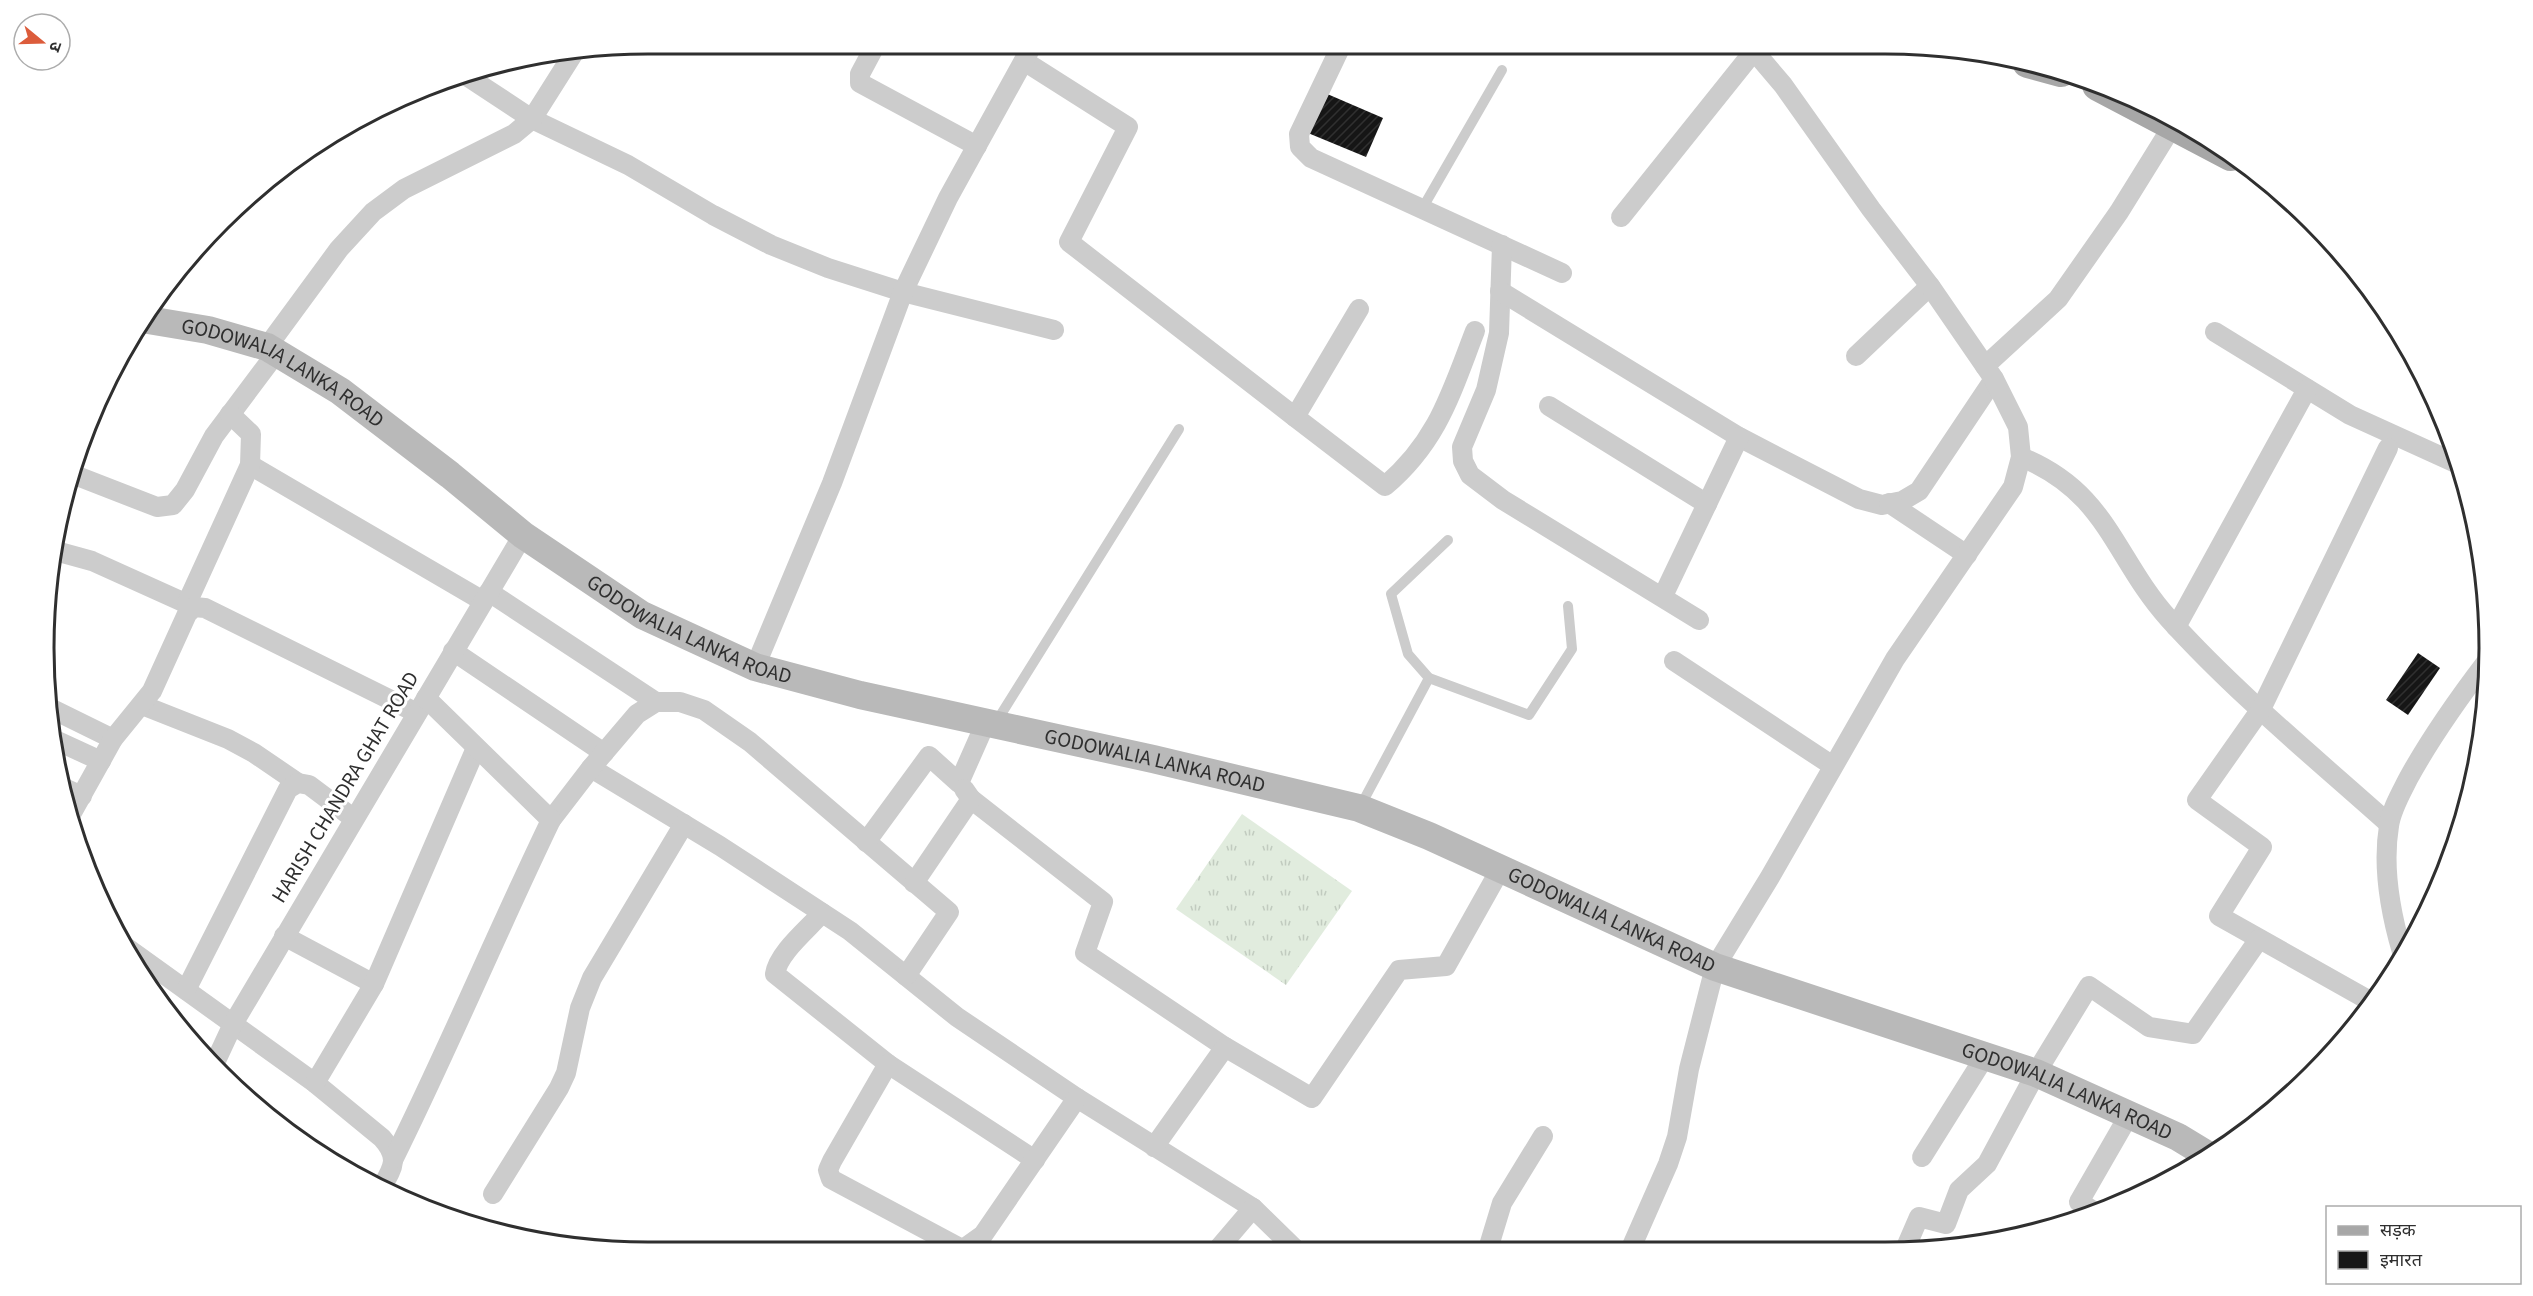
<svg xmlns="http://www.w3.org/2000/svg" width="2533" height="1296" viewBox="0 0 2533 1296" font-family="'Source Sans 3','Noto Sans Devanagari',sans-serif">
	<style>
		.grass { fill: url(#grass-tufts) }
		.building { fill: url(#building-hatch) }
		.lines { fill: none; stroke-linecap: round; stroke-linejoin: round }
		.lane { stroke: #ccc; stroke-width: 10 }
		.street { stroke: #ccc; stroke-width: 20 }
		.secondary { stroke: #b9b9b9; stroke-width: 28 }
		.primary { stroke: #a7a7a7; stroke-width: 32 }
		.labels { text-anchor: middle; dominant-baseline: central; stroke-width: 6; stroke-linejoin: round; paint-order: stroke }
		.street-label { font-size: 21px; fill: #2f2f2f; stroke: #fff }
		.rim { fill: none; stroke: #2f2f2f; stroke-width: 3 }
	</style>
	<defs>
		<pattern id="grass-tufts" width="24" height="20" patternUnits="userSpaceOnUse" patternTransform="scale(1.5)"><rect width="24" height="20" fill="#e1ecde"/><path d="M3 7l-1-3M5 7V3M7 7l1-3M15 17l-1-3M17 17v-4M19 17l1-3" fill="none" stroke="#c1cbbf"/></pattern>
		<pattern id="building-hatch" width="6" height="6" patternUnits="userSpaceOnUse" patternTransform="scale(1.5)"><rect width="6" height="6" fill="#161616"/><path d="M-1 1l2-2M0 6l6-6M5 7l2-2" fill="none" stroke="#303030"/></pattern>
	</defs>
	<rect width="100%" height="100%" fill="#fff"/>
	<path class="grass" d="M1242,814L1352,891L1286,985L1176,909Z"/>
	<g class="building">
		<path d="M1325,93L1383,118L1366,157L1308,133Z"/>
		<path d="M2418,653L2440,668L2408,715L2386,700Z"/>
	</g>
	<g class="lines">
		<g class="lane">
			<path d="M1422,209L1502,70"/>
			<path d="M1448,540L1391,594L1408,654L1429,678L1529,715L1572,649L1568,606"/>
			<path d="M995,724L1179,429"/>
			<path d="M1360,807L1429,678"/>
		</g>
		<g class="street">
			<path d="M876,44L860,74V83L977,146"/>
			<path d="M1342,44L1299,134L1300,147L1311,158L1562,273"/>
			<path d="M1024,61L1128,127L1069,242L1295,417L1359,309"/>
			<path d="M462,73L532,119L628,165L713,215L771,245L828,268L903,292L1054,330"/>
			<path d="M1621,217L1754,51"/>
			<path d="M1502,245L1499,333L1486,390L1462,447L1463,461L1470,475L1503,500L1699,620"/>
			<path d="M1500,291L1739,437L1859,499L1882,505L1902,501L1919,491L1994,379"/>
			<path d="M2215,332L2350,415L2460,465"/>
			<path d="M267,347L339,249L373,212L404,189L514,134L532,119L575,51"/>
			<path d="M1856,356L1930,286"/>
			<path d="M1985,366L2058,299L2119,212L2173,125"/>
			<path d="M1549,406L1707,504"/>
			<path d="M1295,417L1385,486C1438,441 1451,393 1475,331"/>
			<path d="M2021,457C2108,492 2114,558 2169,619C2236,693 2314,757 2389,824"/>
			<path d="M250,465L483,601"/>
			<path d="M72,474L157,507L173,505L185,490L214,436L277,352"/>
			<path d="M1889,503L1967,555"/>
			<path d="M52,550L92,561L194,607"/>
			<path d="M489,592L656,702"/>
			<path d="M1663,596L1739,437"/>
			<path d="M187,603L250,465L251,434L230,414"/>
			<path d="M2176,627L2307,389"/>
			<path d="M453,651L604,753"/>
			<path d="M1674,661L1833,766"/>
			<path d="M755,667L832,483L903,292L948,198L1033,44"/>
			<path d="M142,705L228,739L254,753L298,783"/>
			<path d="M48,707L113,739"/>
			<path d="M51,738L101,761"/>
			<path d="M591,768L720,846L850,931L957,1017L1077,1098L1253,1208L1295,1249"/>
			<path d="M60,786L82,796"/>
			<path d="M971,799L1103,902L1085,953L1225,1047"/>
			<path d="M69,818L113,739L152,691L187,614L194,607L205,608L417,713"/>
			<path d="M551,820L591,768L637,714L656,702H680L704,710L750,742L949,912L906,976"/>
			<path d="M866,842L929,756L959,783L986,722"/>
			<path d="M914,883L971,799L964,789"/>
			<path d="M822,913C808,929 778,953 775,974L888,1064L1035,1160"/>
			<path d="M284,936L374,984"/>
			<path d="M126,947L315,1083L382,1138C401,1159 392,1169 380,1190"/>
			<path d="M2402,952C2390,911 2382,868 2389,826C2391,810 2401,793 2408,779C2431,737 2458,699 2487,661"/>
			<path d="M186,990L288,789L298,783L309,785L353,818"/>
			<path d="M2370,1001L2219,916L2262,847L2197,800L2261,709L2388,448"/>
			<path d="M888,1064L832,1161L828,1170L831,1179L962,1249"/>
			<path d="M213,1067L233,1024L523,535"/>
			<path d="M315,1083L374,984L476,748"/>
			<path d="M1154,1147L1225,1047L1312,1098L1399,970L1446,966L1501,868"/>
			<path d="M1922,1157L1984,1058"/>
			<path d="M394,1158C449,1047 497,932 551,820L426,698"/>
			<path d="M493,1194L559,1088L566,1073L580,1008L592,978L684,824"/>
			<path d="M2095,1212L2079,1202L2129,1115"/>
			<path d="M1906,1247L1919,1217L1946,1224L1959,1190L1987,1164L2036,1073L2089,986L2149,1027L2193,1034L2259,939"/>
			<path d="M1631,1248L1668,1164L1677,1137L1689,1069L1715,967L1770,877L1895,659L2013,487L2021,457L2018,427L1994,379L1930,286L1871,209L1783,85L1749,45"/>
			<path d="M1218,1249L1253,1208"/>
			<path d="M1488,1249L1502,1203L1543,1136"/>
			<path d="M962,1250L983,1235L1077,1098"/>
		</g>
		<path class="secondary" id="s1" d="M142,319L208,330L267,347L340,391L450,475L523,535L642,615L755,667L860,695L1153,759L1359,808L1429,836L1715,967L2036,1073L2178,1137L2206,1154"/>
		<g class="primary">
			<path d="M2028,62L2061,71"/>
			<path d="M2098,85L2231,155"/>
		</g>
	</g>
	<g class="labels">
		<g class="street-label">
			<text stroke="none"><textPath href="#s1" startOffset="153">GODOWALIA LANKA ROAD</textPath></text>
			<text stroke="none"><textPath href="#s1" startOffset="639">GODOWALIA LANKA ROAD</textPath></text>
			<text stroke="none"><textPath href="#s1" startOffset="1125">GODOWALIA LANKA ROAD</textPath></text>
			<text transform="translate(345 787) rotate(-59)">HARISH CHANDRA GHAT ROAD</text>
			<text stroke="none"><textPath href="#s1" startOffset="1611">GODOWALIA LANKA ROAD</textPath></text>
			<text stroke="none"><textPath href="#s1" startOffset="2098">GODOWALIA LANKA ROAD</textPath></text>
		</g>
	</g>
	<path d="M0 0H2533V1296H0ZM648 54H1885A594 594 0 0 1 2479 648V648A594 594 0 0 1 1885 1242H648A594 594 0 0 1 54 648V648A594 594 0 0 1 648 54Z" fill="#fff" fill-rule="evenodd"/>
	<path class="rim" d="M648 54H1885A594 594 0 0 1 2479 648V648A594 594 0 0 1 1885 1242H648A594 594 0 0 1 54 648V648A594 594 0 0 1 648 54Z"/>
	<rect x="2326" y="1206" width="195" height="78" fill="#ffffff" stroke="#acacac" stroke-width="1.5"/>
	<rect x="2338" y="1226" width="30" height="9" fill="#a7a7a7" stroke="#acacac" stroke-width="1.5"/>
	<text x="2380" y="1236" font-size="18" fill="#2f2f2f">सड़क</text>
	<rect x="2338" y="1251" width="30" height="18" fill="#161616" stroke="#acacac" stroke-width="1.5"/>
	<text x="2380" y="1266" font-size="18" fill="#2f2f2f">इमारत</text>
	<g transform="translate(42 42) rotate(109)"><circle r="28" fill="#ffffff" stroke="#acacac" stroke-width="1.5"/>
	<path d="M0-4.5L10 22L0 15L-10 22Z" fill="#dc5c3b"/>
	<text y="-9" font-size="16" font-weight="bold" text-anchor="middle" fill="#2f2f2f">उ</text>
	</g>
</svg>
